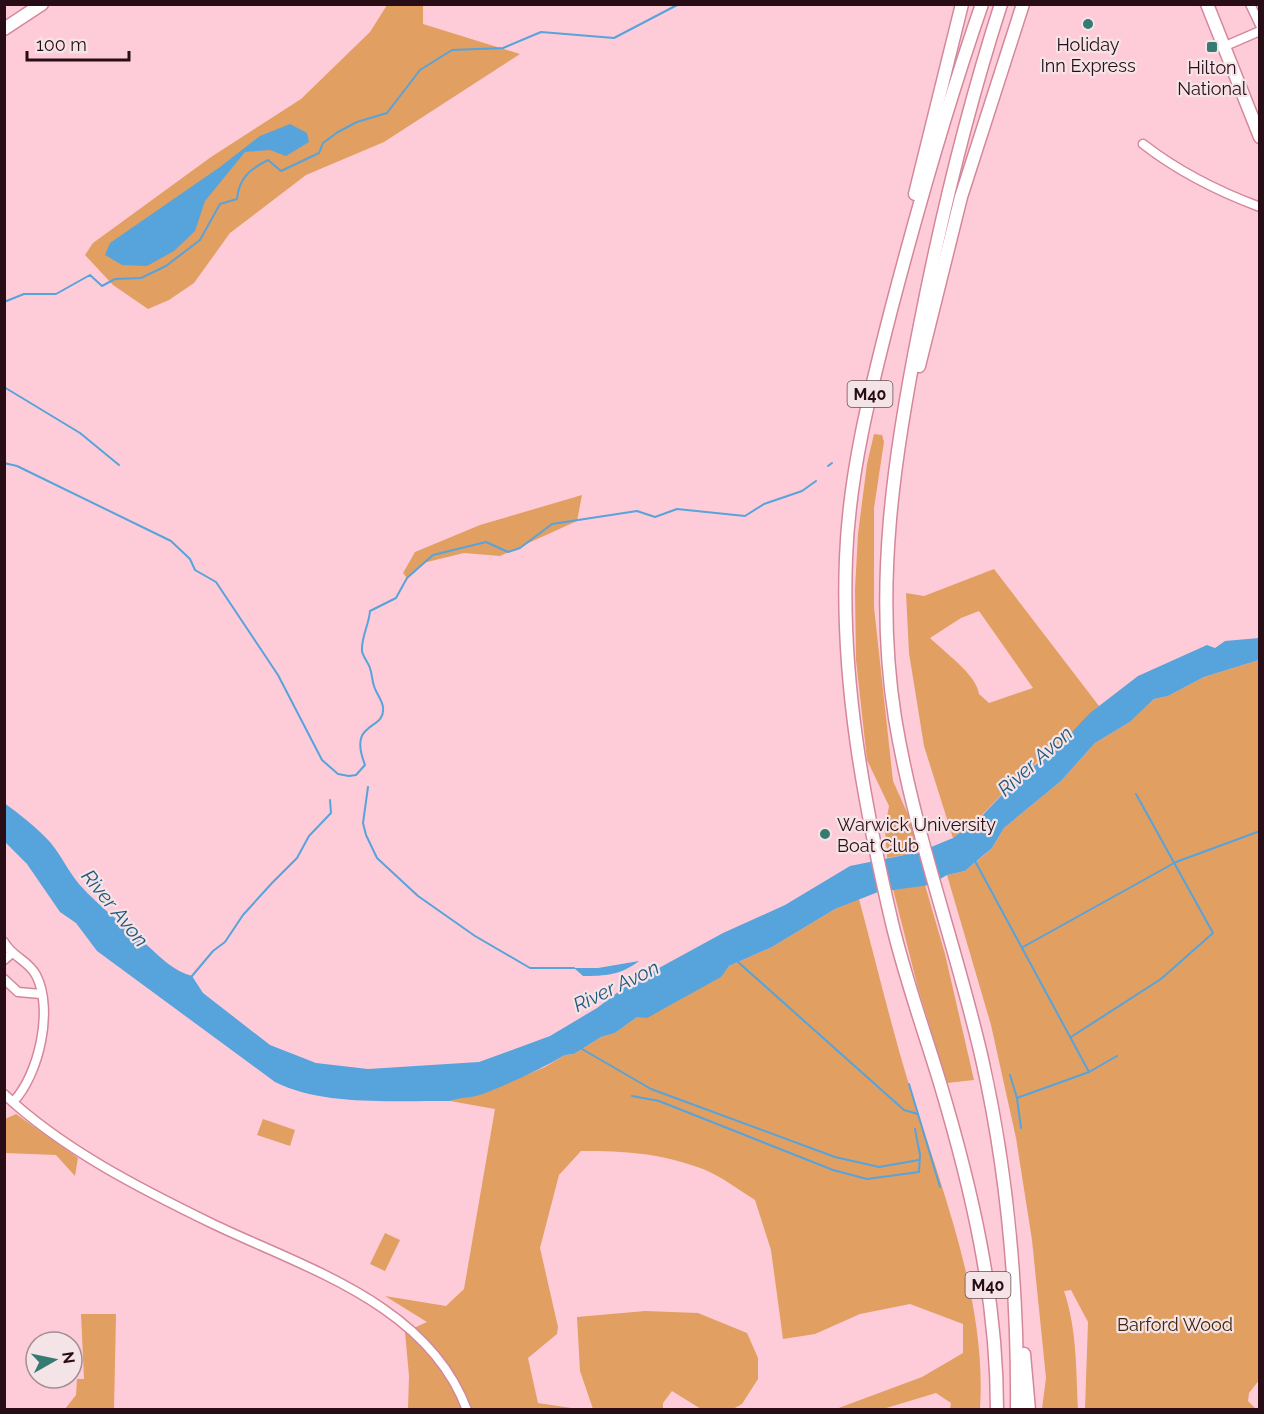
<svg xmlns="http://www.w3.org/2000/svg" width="1264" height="1414" viewBox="0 0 1264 1414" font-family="Raleway,sans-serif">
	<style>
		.green { fill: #e19f62; fill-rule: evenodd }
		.water { fill: #57a3db }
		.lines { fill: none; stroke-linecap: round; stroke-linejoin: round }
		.stream { stroke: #57a3db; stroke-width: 2 }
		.minor-casing { stroke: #d4879b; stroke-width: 11 }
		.highway-casing { stroke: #d4879b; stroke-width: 15 }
		.minor { stroke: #fff; stroke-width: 8 }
		.highway { stroke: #fff; stroke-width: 12 }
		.poi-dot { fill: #357b71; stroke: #f5e4e7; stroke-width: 2 }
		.labels { text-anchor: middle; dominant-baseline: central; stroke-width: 4.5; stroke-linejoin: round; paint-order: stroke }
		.shield { fill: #f5e4e7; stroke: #664e55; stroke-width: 1.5 }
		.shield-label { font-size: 16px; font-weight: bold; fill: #290d16 }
		.poi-label { font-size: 18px; fill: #290d16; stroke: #f5e4e7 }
		.park-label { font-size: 18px; fill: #41260b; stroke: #f5e4e7 }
		.water-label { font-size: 20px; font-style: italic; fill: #21587e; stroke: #f5e4e7 }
	</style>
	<rect width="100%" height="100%" fill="#feccd8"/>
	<g class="green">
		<path d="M387,5H423V24L520,54L384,142L306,175L230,233L194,283L169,300L148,309L113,285L85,255L93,243L211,157L301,99L370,32Z"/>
		<path d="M874,434L882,435L884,442L874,508V607L893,781L910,819L920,852L887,858L885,828L889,806L867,760L856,660L855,589L858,534L867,464Z"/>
		<path d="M582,495L577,521L500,556L464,553L423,563L407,578L403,573L415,552L480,525Z"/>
		<path d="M994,569L1099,706L1056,749L1044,753C1037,765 1027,770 1017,779C995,800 979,822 953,838L924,746L909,653L906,593L924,596ZM979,611L1033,688L989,703L979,694C977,675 943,651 930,638L961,618Z"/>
		<path d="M1259,660L1260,1379L1249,1393L1248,1401L1256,1409H1085L1088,1322L1071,1290L1064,1291C1077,1329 1076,1370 1078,1409H1042L1046,1378L1032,1240L1016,1138L991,1025L947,875L965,871L982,857L992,848L1004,828L1061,781L1095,743L1130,722L1154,699L1168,696L1204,677Z"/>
		<path d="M925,885L945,954L974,1080L947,1083L918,988L893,889Z"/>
		<path d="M859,899C876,962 891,1026 910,1088C942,1190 987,1302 980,1409H950L951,1403L936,1393L883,1409H836L922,1377L963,1353V1324L910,1304L860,1314L815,1334L783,1339L771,1250L755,1200C739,1190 721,1176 703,1169C660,1153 626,1151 581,1151L559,1175L540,1248L558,1327L557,1334L528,1358L538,1403L578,1409H408L409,1376L405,1332L427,1322L385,1296L446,1306L464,1289L495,1109L450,1101L464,1096L479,1095L545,1067L565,1055L574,1054L601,1037L615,1033L637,1017L661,1010L720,977L729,966L772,947L835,909Z"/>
		<path d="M16,1114L78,1158L75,1176L56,1155L5,1153V1119Z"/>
		<path d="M263,1119L295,1130L290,1146L257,1135Z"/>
		<path d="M385,1233L400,1240L385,1271L370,1264Z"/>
		<path d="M645,1311L698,1313L747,1333L758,1358V1379L742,1404L733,1409H701L672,1391L663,1403V1409H593L580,1371L577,1317Z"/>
		<path d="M81,1314H116L114,1409H65L76,1395L77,1379H84Z"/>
	</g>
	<g class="water">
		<path d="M290,124L307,133L309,142L286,156L270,150L245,152L205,201L195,231L174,251L147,266L122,265L105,255L110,243L220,167L260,136Z"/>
		<path d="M1259,638V660L1204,677L1168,696L1154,699L1130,722L1095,743L1061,781L1004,828L992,848L965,871L947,875L930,885L878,892L835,909L772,947L729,966L721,977L647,1018L637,1017L615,1033L601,1037L574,1054L565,1055C539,1070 511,1083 483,1094C472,1098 461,1097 450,1101C396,1100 325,1107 275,1082L97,951L76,923L60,912L27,864L5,842L4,803C21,815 36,827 50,842C61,855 68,871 79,884C100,908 125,925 148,946C161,958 174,971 192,976L203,993L270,1045L316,1063L368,1069L479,1062L550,1036L597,1008L626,986L723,933L785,905L850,866L919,852L953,838L978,820L1018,778L1039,762L1044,753L1043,746L1056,749L1090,713L1138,676L1207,645L1215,648L1225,641Z"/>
		<path d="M639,961C621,975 605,976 583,976L574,968H598Z"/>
	</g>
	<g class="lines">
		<g class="stream">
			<path d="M4,302L24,294H56L90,275L102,286L115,279L141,278L166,266L200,240L220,204L237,199C239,178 250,169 268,160L281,171L319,153L323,143L338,132L357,122L387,113L420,70L452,50L503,48L541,32L614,38L679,4"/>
			<path d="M4,387L80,433L119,465"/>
			<path d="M4,463L17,466L171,541L190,559L195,570L216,582L278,675L322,760L338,774L349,776L356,775L365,765C347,719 386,732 383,707C382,700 376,693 374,686C372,680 372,674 370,668C368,662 363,657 362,651C361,637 369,625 370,611L396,598L407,578L433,555L486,542L508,552L520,548L552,524L637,511L655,517L677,509L745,516L764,504L802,491L816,481"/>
			<path d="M828,466L832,463"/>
			<path d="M368,787L363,823L366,835L377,858L418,896L475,936L530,968H574"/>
			<path d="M975,861L1089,1072"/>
			<path d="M1023,947L1176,862L1260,831"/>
			<path d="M738,962L904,1110L918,1114"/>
			<path d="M192,976L213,951L225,942L243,915L272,883L297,858L309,836L331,813L330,800"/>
			<path d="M1071,1037L1161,979L1213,933L1136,794"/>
			<path d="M582,1049L651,1089L835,1157L879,1167L919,1160"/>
			<path d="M1010,1075L1017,1098L1021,1128"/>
			<path d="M909,1084L940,1187"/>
			<path d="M632,1096L659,1101L833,1170L867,1179L919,1172L920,1155L915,1129"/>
			<path d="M1017,1098L1089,1072L1117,1056"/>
		</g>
		<defs>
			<g id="minor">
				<path d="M1250,4L1260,25"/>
				<path d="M1223,47L1260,31"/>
				<path d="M1143,144C1179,172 1217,191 1260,207"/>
				<path d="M4,942C12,957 28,960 36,975C54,1009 39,1075 13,1102"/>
				<path d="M4,960L12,953"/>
				<path d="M4,979L18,992L41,994"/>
				<path d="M4,1094C62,1149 141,1189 213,1224C305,1268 428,1304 467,1410"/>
			</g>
			<g id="highway">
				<path d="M982,4C947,105 918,207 891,310C870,392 849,474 846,558C841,682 864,804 892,923C905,978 924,1030 940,1083C972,1190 997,1297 997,1410"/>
				<path d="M1001,4C967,110 941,217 920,325C894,455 874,586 895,718C914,834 956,945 982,1059C1008,1174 1018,1292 1017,1410"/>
				<path d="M1207,4L1260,137"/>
				<path d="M4,29L42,4"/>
				<path d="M915,194L962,4"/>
				<path d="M919,366L961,197L1023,4"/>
				<path d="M1024,1354L1029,1410"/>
			</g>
		</defs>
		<use href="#minor" class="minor-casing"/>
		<use href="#highway" class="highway-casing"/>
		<use href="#minor" class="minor"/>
		<use href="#highway" class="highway"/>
	</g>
	<g class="poi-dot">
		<circle cx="1088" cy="24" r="6"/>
		<rect x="1206" y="41" width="12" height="12" rx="3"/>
		<circle cx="825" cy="834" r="6"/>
	</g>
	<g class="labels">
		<g class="shield">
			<rect x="847.5" y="381" width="45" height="26" rx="4.5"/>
			<rect x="965.5" y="1272" width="45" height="26" rx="4.5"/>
		</g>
		<g class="shield-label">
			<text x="870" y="394">M40</text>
			<text x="988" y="1285">M40</text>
		</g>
		<g class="poi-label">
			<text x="1088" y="44">Holiday<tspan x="1088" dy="21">Inn Express</tspan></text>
			<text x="1212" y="67">Hilton<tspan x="1212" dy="21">National</tspan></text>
			<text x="837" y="824" text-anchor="start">Warwick University<tspan x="837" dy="21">Boat Club</tspan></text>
		</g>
		<g class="park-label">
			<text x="1175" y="1324">Barford Wood</text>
		</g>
		<g class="water-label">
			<text transform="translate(1035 761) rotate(-42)">River Avon</text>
			<text transform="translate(115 908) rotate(51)">River Avon</text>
			<text transform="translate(616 986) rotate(-26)">River Avon</text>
		</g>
	</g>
	<rect width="1264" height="1414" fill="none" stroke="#290d16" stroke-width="12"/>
	<g transform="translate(54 1360) rotate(81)"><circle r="28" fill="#f5e4e7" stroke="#a38e93" stroke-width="1.5"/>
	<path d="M0-4.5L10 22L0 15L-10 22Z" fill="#357b71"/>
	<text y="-9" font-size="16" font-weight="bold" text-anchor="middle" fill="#290d16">N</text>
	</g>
	<path d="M27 51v9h102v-9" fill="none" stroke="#290d16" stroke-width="3"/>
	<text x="36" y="51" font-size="18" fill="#290d16" stroke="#f5e4e7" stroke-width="4.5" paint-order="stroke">100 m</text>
</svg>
